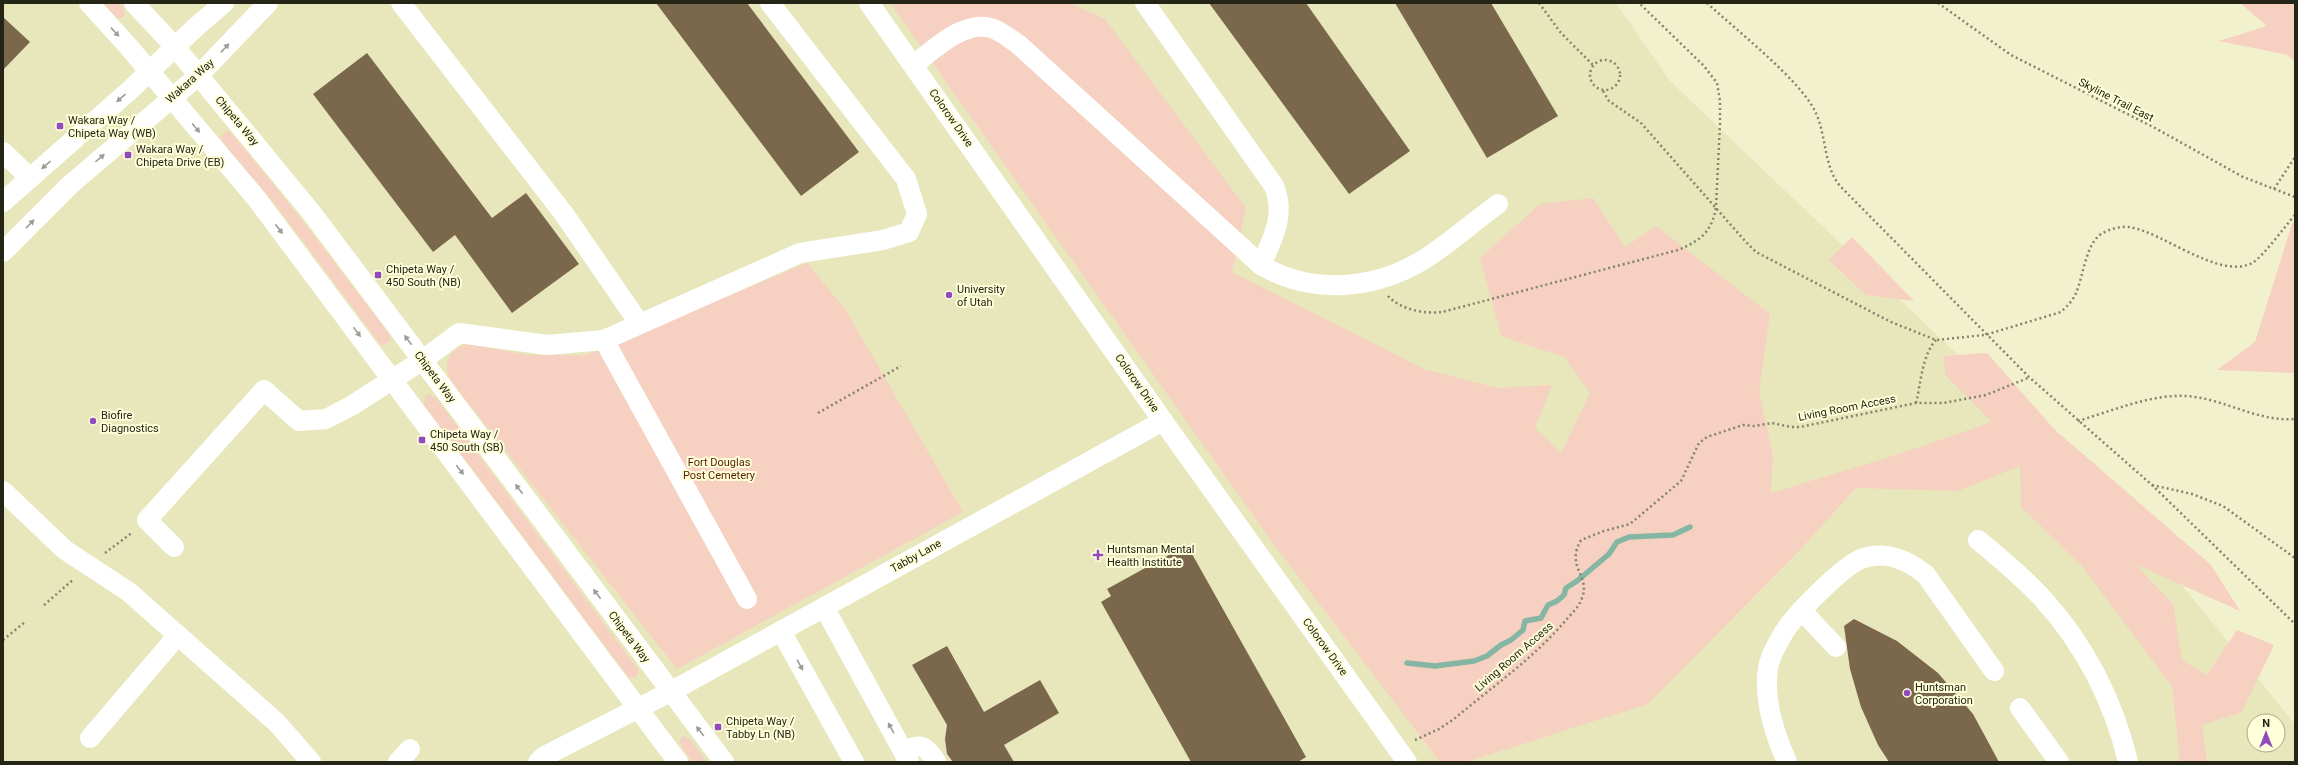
<svg xmlns="http://www.w3.org/2000/svg" width="2298" height="765" viewBox="0 0 2298 765" font-family="Roboto,sans-serif">
	<style>
		.built { fill: #e8e7bb; fill-rule: evenodd }
		.green { fill: #f6d0c0 }
		.lines { fill: none; stroke-linecap: round; stroke-linejoin: round }
		.stream { stroke: #85b6a4; stroke-width: 5.5 }
		.building { fill: #7b674c }
		.path { stroke: #84836c; stroke-width: 2.5; stroke-dasharray: 2 3; stroke-linecap: butt }
		.minor { stroke: #fff; stroke-width: 20 }
		.oneway { fill: #9c9c97 }
		.poi-dot { fill: #924bbe; stroke: #ffffda; stroke-width: 1.5 }
		.labels { text-anchor: middle; dominant-baseline: central; stroke-width: 4; stroke-linejoin: round; paint-order: stroke }
		.street-label { font-size: 11px; fill: #242417; stroke: #ffffda }
		.poi-label { font-size: 11px; fill: #242417; stroke: #ffffda; text-anchor: start }
		.park-label { font-size: 11px; fill: #531d00; stroke: #ffffda }
	</style>
	<rect width="100%" height="100%" fill="#f2f1cd"/>
	<path class="built" d="M3,3H1616L1670,81L2121,510L2295,724V762H3ZM2254,721H2278V745H2254Z"/>
	<g class="green">
		<path d="M103,3H118L124,9L125,15L120,19L117,18Z"/>
		<path d="M890,3H1069L1105,19L1246,208L1232,272L1424,369L1497,388L1552,385L1535,428L1561,453L1590,393L1564,357L1501,336L1480,258L1540,204L1593,198L1625,247L1656,226L1770,314L1759,392L1773,455L1771,493L1893,456L1992,422L1946,376L1943,356L1987,353L2054,429L2211,565L2240,611L2135,564L2173,604L2182,660L2207,675L2237,630L2274,645L2242,712L2202,725L2207,762H2180L2172,687L2082,566L2021,507L2020,466L1958,491L1856,488L1799,551L1648,704L1466,762H1440L1272,542Z"/>
		<path d="M2240,3H2295V62L2288,55L2219,41L2267,26Z"/>
		<path d="M226,131L230,132C286,197 337,266 389,334L391,340L384,346L381,345L278,208L222,141L221,137Z"/>
		<path d="M2295,221V373L2217,370L2255,342L2292,224Z"/>
		<path d="M1852,237L1914,301L1866,295L1829,260Z"/>
		<path d="M807,263L845,309L963,512L677,669L462,395C458,389 450,380 448,373C443,359 455,347 467,344L529,355H586Z"/>
		<path d="M429,394L437,399L639,671L636,678L628,677L424,405L425,396Z"/>
		<path d="M683,736L689,738L707,762H692L679,742Z"/>
	</g>
	<g class="lines">
		<path class="stream" d="M1407,663L1435,666L1474,661L1487,656L1501,645L1511,640L1523,630L1525,621L1541,618L1548,605L1557,601L1564,595L1566,588L1577,581L1609,554L1617,542L1629,537L1673,535L1690,527"/>
	</g>
	<g class="building">
		<path d="M656,3H747L859,152L801,196Z"/>
		<path d="M1209,3H1306L1410,151L1349,194Z"/>
		<path d="M1395,3H1491L1558,116L1487,158Z"/>
		<path d="M3,17L30,42L3,70Z"/>
		<path d="M367,53L492,218L526,193L579,264L512,313L455,235L433,252L313,94Z"/>
		<path d="M1187,545L1306,757L1298,762H1191L1101,602L1111,596L1107,589Z"/>
		<path d="M1854,619L1897,641L1938,673L1973,714L1999,762H1889L1878,745L1861,707L1850,669L1844,626Z"/>
		<path d="M947,646L984,712L1040,680L1059,713L1004,745L1014,762H953L947,754L945,739L947,725L912,665Z"/>
	</g>
	<g class="lines">
		<g class="path">
			<path d="M1539,3L1561,33L1593,65"/>
			<path d="M1707,3C1735,29 1799,79 1815,111C1827,136 1823,165 1840,186L2029,377L2152,485L2295,624"/>
			<path d="M1938,3L2011,55L2155,128L2243,177L2295,197"/>
			<circle cx="1605" cy="75" r="15"/>
			<path d="M1603,91L1609,101L1641,123L1745,241L1756,252L1891,322L1936,340L1985,335L2061,312C2067,306 2073,301 2076,293C2083,278 2086,241 2103,233C2110,229 2120,226 2129,227C2163,232 2219,280 2252,263C2263,257 2285,226 2295,215"/>
			<path d="M2274,189L2295,157"/>
			<path d="M1388,296C1401,310 1425,314 1442,312L1678,250C1700,241 1712,232 1716,207L1720,124V101L1717,83L1704,66L1639,3"/>
			<path d="M1916,403C1921,383 1922,355 1936,340"/>
			<path d="M818,413L901,366"/>
			<path d="M2078,421C2111,411 2152,394 2185,396C2224,398 2256,422 2295,419"/>
			<path d="M2152,485L2192,494L2223,506L2295,558"/>
			<path d="M105,553L133,532"/>
			<path d="M44,605L74,579"/>
			<path d="M3,640L25,622"/>
			<path d="M1415,740L1439,729L1454,719C1492,687 1534,658 1566,620C1572,613 1579,607 1582,598C1591,576 1565,567 1581,540L1604,531L1630,524L1681,481L1699,443L1707,437L1743,425L1754,426L1772,423L1791,427H1800L1916,403H1943L1986,395L2028,378"/>
		</g>
		<g class="minor">
			<path d="M89,3L128,46L256,198L678,762"/>
			<path d="M134,3L175,47L311,212L724,762"/>
			<path d="M401,3L564,214L639,323"/>
			<path d="M869,3L1163,421L1407,762"/>
			<path d="M1145,3L1274,186C1286,215 1273,238 1261,265"/>
			<path d="M913,65C934,50 963,20 991,28C1001,31 1009,38 1018,44L1261,265C1311,295 1374,290 1423,260C1449,244 1473,222 1498,204"/>
			<path d="M3,152L30,178"/>
			<path d="M3,202L129,91L196,27L224,3"/>
			<path d="M3,252L71,184L198,76L268,3"/>
			<path d="M604,340L747,599"/>
			<path d="M3,491L65,550L129,592L277,723L311,762"/>
			<path d="M1978,540C2001,559 2024,578 2043,599C2085,645 2114,702 2128,762"/>
			<path d="M174,547L147,520L264,390L299,421L326,419L351,406L423,360L459,333L547,345L604,340L800,253L883,240L909,232L917,214L906,179L770,3"/>
			<path d="M824,607L909,762"/>
			<path d="M1802,611L1836,647"/>
			<path d="M781,631L854,762"/>
			<path d="M2020,708L2059,762"/>
			<path d="M90,738L178,635"/>
			<path d="M904,752C920,742 927,746 936,762"/>
			<path d="M398,762L410,749"/>
			<path d="M538,762L543,757L670,692L1163,421"/>
			<path d="M1787,762C1774,733 1763,700 1768,668C1770,656 1777,644 1783,634C1793,616 1843,566 1861,559C1885,550 1908,560 1926,575L1994,671"/>
		</g>
	</g>
	<defs><path id="oneway-solid" d="M-6-.8H1V-3.2L6.5 0L1 3.2V.8H-6Z"/></defs>
	<g class="oneway">
		<use href="#oneway-solid" transform="translate(115 32) rotate(47)"/>
		<use href="#oneway-solid" transform="translate(225 48) rotate(-47)"/>
		<use href="#oneway-solid" transform="translate(121 98) rotate(139)"/>
		<use href="#oneway-solid" transform="translate(196 128) rotate(50)"/>
		<use href="#oneway-solid" transform="translate(100 158) rotate(-40)"/>
		<use href="#oneway-solid" transform="translate(46 165) rotate(139)"/>
		<use href="#oneway-solid" transform="translate(30 224) rotate(-46)"/>
		<use href="#oneway-solid" transform="translate(279 229) rotate(53)"/>
		<use href="#oneway-solid" transform="translate(357 332) rotate(53)"/>
		<use href="#oneway-solid" transform="translate(408 340) rotate(-127)"/>
		<use href="#oneway-solid" transform="translate(460 470) rotate(52)"/>
		<use href="#oneway-solid" transform="translate(519 489) rotate(-127)"/>
		<use href="#oneway-solid" transform="translate(597 594) rotate(-127)"/>
		<use href="#oneway-solid" transform="translate(800 665) rotate(61)"/>
		<use href="#oneway-solid" transform="translate(891 728) rotate(-119)"/>
		<use href="#oneway-solid" transform="translate(700 731) rotate(-128)"/>
	</g>
	<g class="poi-dot">
		<rect x="56" y="122" width="8" height="8" rx="2"/>
		<rect x="124" y="151" width="8" height="8" rx="2"/>
		<rect x="374" y="271" width="8" height="8" rx="2"/>
		<circle cx="949" cy="295" r="4"/>
		<circle cx="93" cy="421" r="4"/>
		<rect x="418" y="436" width="8" height="8" rx="2"/>
		<path d="M1096 549h4v4h4v4h-4v4h-4v-4h-4v-4h4z"/>
		<circle cx="1907" cy="693" r="4"/>
		<rect x="714" y="723" width="8" height="8" rx="2"/>
	</g>
	<g class="labels">
		<g class="street-label">
			<text transform="translate(190 81) rotate(-42)">Wakara Way</text>
			<text transform="translate(2116 100) rotate(27)">Skyline Trail East</text>
			<text transform="translate(951 118) rotate(55)">Colorow Drive</text>
			<text transform="translate(237 121) rotate(50)">Chipeta Way</text>
			<text transform="translate(435 377) rotate(53)">Chipeta Way</text>
			<text transform="translate(1137 383) rotate(55)">Colorow Drive</text>
			<text transform="translate(1847 408) rotate(-11)">Living Room Access</text>
			<text transform="translate(916 556) rotate(-29)">Tabby Lane</text>
			<text transform="translate(629 637) rotate(53)">Chipeta Way</text>
			<text transform="translate(1325 647) rotate(54)">Colorow Drive</text>
			<text transform="translate(1514 657) rotate(-41)">Living Room Access</text>
		</g>
		<g class="poi-label">
			<text x="68" y="120">Wakara Way /<tspan x="68" dy="13">Chipeta Way (WB)</tspan></text>
			<text x="136" y="149">Wakara Way /<tspan x="136" dy="13">Chipeta Drive (EB)</tspan></text>
			<text x="386" y="269">Chipeta Way /<tspan x="386" dy="13">450 South (NB)</tspan></text>
			<text x="957" y="289">University<tspan x="957" dy="13">of Utah</tspan></text>
			<text x="101" y="415">Biofire<tspan x="101" dy="13">Diagnostics</tspan></text>
			<text x="430" y="434">Chipeta Way /<tspan x="430" dy="13">450 South (SB)</tspan></text>
			<text x="1107" y="549">Huntsman Mental<tspan x="1107" dy="13">Health Institute</tspan></text>
			<text x="1915" y="687">Huntsman<tspan x="1915" dy="13">Corporation</tspan></text>
			<text x="726" y="721">Chipeta Way /<tspan x="726" dy="13">Tabby Ln (NB)</tspan></text>
		</g>
		<g class="park-label">
			<text x="719" y="462">Fort Douglas<tspan x="719" dy="13">Post Cemetery</tspan></text>
		</g>
	</g>
	<rect width="2298" height="765" fill="none" stroke="#242417" stroke-width="8"/>
	<g transform="translate(2266 733)"><circle r="19" fill="#ffffda" stroke="#a7a78c"/>
	<path d="M0-3L7 15L0 10L-7 15Z" fill="#924bbe"/>
	<text y="-6" font-size="11" font-weight="bold" text-anchor="middle" fill="#242417">N</text>
	</g>
</svg>
